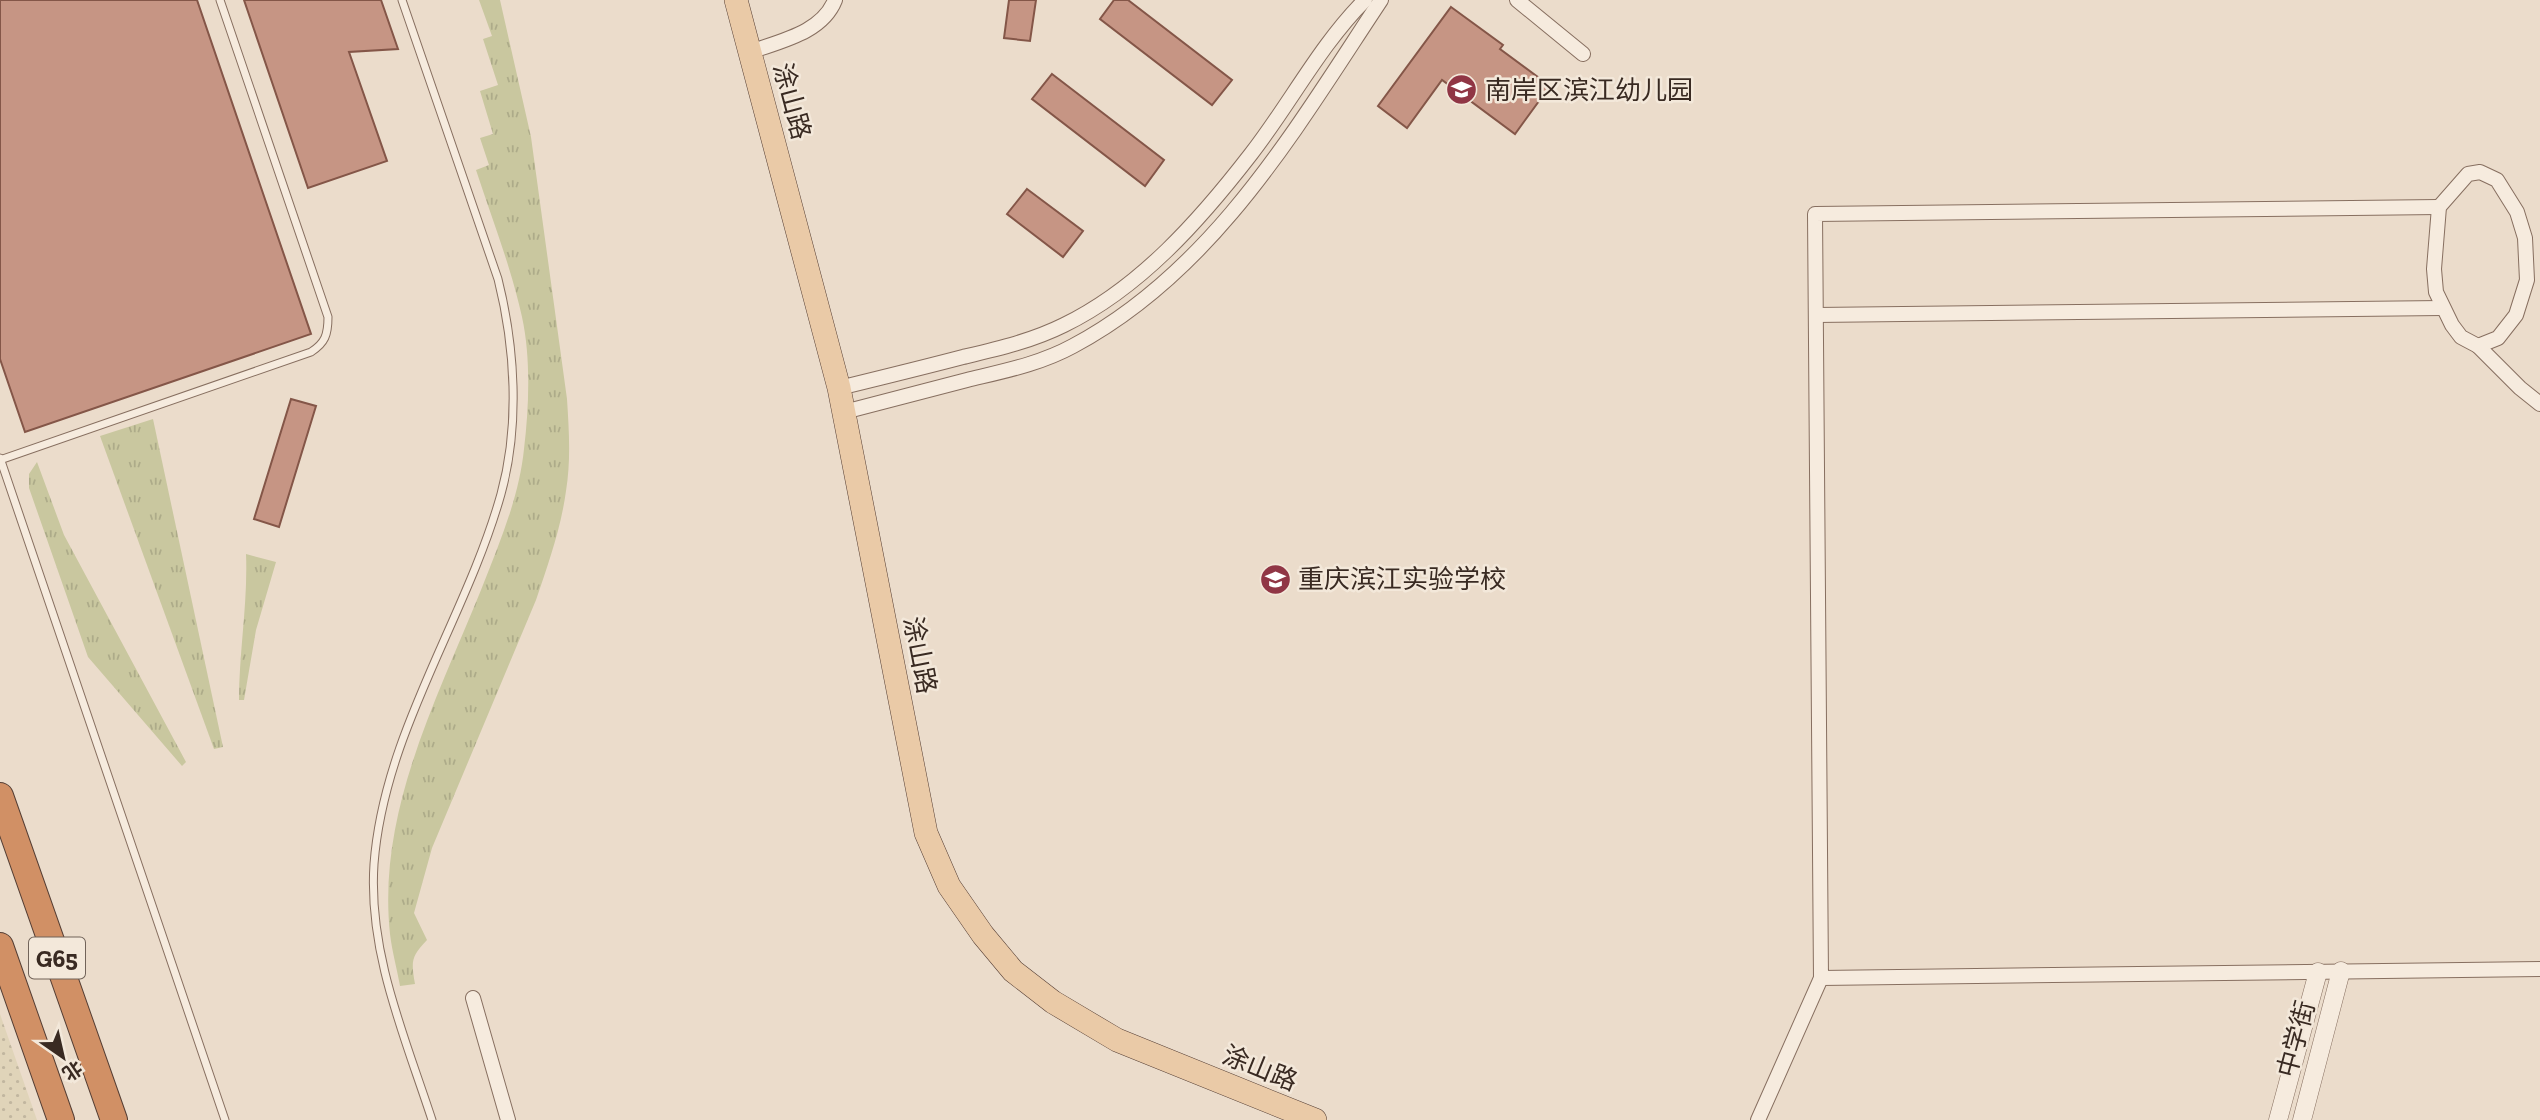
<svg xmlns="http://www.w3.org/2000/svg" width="2540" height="1120" viewBox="0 0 2540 1120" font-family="'Zilla Slab','Noto Sans SC',serif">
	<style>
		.farmland { fill: url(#farmland-dots) }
		.grass { fill: url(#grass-tufts) }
		.building { fill: #c69584; stroke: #845648; stroke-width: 2 }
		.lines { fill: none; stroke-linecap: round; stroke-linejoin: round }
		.service-casing { stroke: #876f60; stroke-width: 9 }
		.minor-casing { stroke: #876f60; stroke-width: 16 }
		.tertiary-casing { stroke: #876f60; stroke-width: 19 }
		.primary-casing { stroke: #553e34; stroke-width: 24 }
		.motorway-casing { stroke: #553e34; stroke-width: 28 }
		.service { stroke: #f6ebde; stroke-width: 7 }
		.minor { stroke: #f6ebde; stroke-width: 14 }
		.tertiary { stroke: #f6ebde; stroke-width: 18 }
		.primary { stroke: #eacaa7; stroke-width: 23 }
		.motorway { stroke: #d19065; stroke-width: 26 }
		.labels { text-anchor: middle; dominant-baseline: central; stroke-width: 5; stroke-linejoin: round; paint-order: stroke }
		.shield { fill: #f3e8da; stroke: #716359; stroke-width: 2 }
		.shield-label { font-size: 24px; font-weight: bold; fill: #392a22 }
		.poi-label { font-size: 26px; fill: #392a22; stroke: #f3e8da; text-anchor: start }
		.street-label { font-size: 26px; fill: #392a22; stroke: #f3e8da }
	</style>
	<defs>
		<pattern id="farmland-dots" width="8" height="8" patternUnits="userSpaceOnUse" patternTransform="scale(1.75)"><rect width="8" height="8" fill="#e0d4b9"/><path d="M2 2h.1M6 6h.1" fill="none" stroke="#c1b69f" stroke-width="1.8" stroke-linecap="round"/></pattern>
		<pattern id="grass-tufts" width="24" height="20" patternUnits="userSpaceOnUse" patternTransform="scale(1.75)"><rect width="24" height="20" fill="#c9c79f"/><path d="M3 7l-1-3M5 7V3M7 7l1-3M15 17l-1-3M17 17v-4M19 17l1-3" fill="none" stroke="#adab89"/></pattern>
	</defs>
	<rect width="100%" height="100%" fill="#ebdccb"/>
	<path class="farmland" d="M0,1014L37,1120H0Z"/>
	<g class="grass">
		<path d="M479,0H500L531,137L567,399C569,430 571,461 566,491C561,528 548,565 536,600L432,848L414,913L427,940C411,957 411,961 415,984L400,986C397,969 392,951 390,934C377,812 437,699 481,590C499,544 519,498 524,449C529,407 531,358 522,317C511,267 492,219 476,170L489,165L480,138L493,134L480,91L498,85L483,39L492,36Z"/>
		<path d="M153,419L223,747L214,749L100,436Z"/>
		<path d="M37,462L64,535L186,762L182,766L88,657L29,488V474Z"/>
		<path d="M246,554L276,562L256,630L244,700H239C239,651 248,603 246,554Z"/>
	</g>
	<g class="building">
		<path d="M0,0H197L311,334L25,432L0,359Z"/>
		<path d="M244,0H381L398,49L349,52L387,161L308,188Z"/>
		<path d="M1009,0H1036L1030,41L1004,38Z"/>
		<path d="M1114,0H1128L1232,80L1212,105L1100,19Z"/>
		<path d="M1451,7L1503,45L1500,49L1550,86L1515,134L1442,80L1407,128L1378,106Z"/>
		<path d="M1052,74L1164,160L1145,186L1032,99Z"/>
		<path d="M1027,189L1083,231L1063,257L1007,214Z"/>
		<path d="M291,399L316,406L279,527L254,519Z"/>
	</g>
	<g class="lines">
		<defs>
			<g id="service">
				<path d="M402,0L498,279C515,347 520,425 501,494C466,619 384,732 374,864C368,953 405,1037 432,1120"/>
				<path d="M0,458L225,1120"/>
				<path d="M0,460L311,352C325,343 328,335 328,317L220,0"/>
			</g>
			<g id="minor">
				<path d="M1517,0L1583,54"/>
				<path d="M750,52C780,41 822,33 835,0"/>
				<path d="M2480,172L2497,180L2517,212L2525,238L2527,280L2516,315L2498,338L2478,346L2461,337L2452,325L2436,292L2434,269L2439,207L2468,174Z"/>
				<path d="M2439,207L1815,214L1821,978L2540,969"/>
				<path d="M1816,315L2442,308"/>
				<path d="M2478,346L2520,388L2540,404"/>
				<path d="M839,388C880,378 921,368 963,357C997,349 1032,341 1064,325C1140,288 1200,220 1251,154C1290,104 1320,45 1365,0"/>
				<path d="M844,412C885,401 926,391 967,380C1004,371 1040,364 1073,346C1214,271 1296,128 1381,0"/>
				<path d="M473,998L508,1120"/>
				<path d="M1758,1120L1821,978"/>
			</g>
			<g id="tertiary">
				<path d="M2278,1120L2318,972"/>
				<path d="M2302,1120L2341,971"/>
			</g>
			<path id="primary" d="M736,0L839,388L926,833L949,886L983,935L1013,971L1053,1002L1117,1040L1315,1120"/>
			<g id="motorway">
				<path d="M0,796L114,1120"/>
				<path d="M0,946L61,1120"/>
			</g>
		</defs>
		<use href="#service" class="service-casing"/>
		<use href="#minor" class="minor-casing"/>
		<use href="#tertiary" class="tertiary-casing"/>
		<use href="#primary" class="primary-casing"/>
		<use href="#motorway" class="motorway-casing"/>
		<use href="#service" class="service"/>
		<use href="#minor" class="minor"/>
		<use href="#tertiary" class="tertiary"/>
		<use href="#primary" class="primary"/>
		<use href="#motorway" class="motorway"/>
	</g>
	<defs>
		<symbol id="school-disc" viewBox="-11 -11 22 22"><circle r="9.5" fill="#903645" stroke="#f3e8da"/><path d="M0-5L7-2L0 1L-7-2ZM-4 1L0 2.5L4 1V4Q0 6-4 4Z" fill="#fff"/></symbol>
	</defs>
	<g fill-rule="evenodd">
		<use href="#school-disc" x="1444" y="72" width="35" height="35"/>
		<use href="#school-disc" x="1258" y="562" width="35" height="35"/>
	</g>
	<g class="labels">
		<rect class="shield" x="29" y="937.5" width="56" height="41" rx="5"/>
		<g class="shield-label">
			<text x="57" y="958">G65</text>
		</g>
		<g class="poi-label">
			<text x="1485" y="90">南岸区滨江幼儿园</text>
			<text x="1298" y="579">重庆滨江实验学校</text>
		</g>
		<g class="street-label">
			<text transform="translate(792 101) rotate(75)">涂山路</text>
			<text transform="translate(920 655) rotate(79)">涂山路</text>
			<text transform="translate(2296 1039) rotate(-75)">中学街</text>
			<text transform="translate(1260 1068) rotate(22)">涂山路</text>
		</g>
	</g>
	<g transform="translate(63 1057) rotate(146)" stroke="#f3e8da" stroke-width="5" paint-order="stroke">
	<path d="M0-5L12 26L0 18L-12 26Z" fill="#392a22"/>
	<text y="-10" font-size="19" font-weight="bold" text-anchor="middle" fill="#392a22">北</text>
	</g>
</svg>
